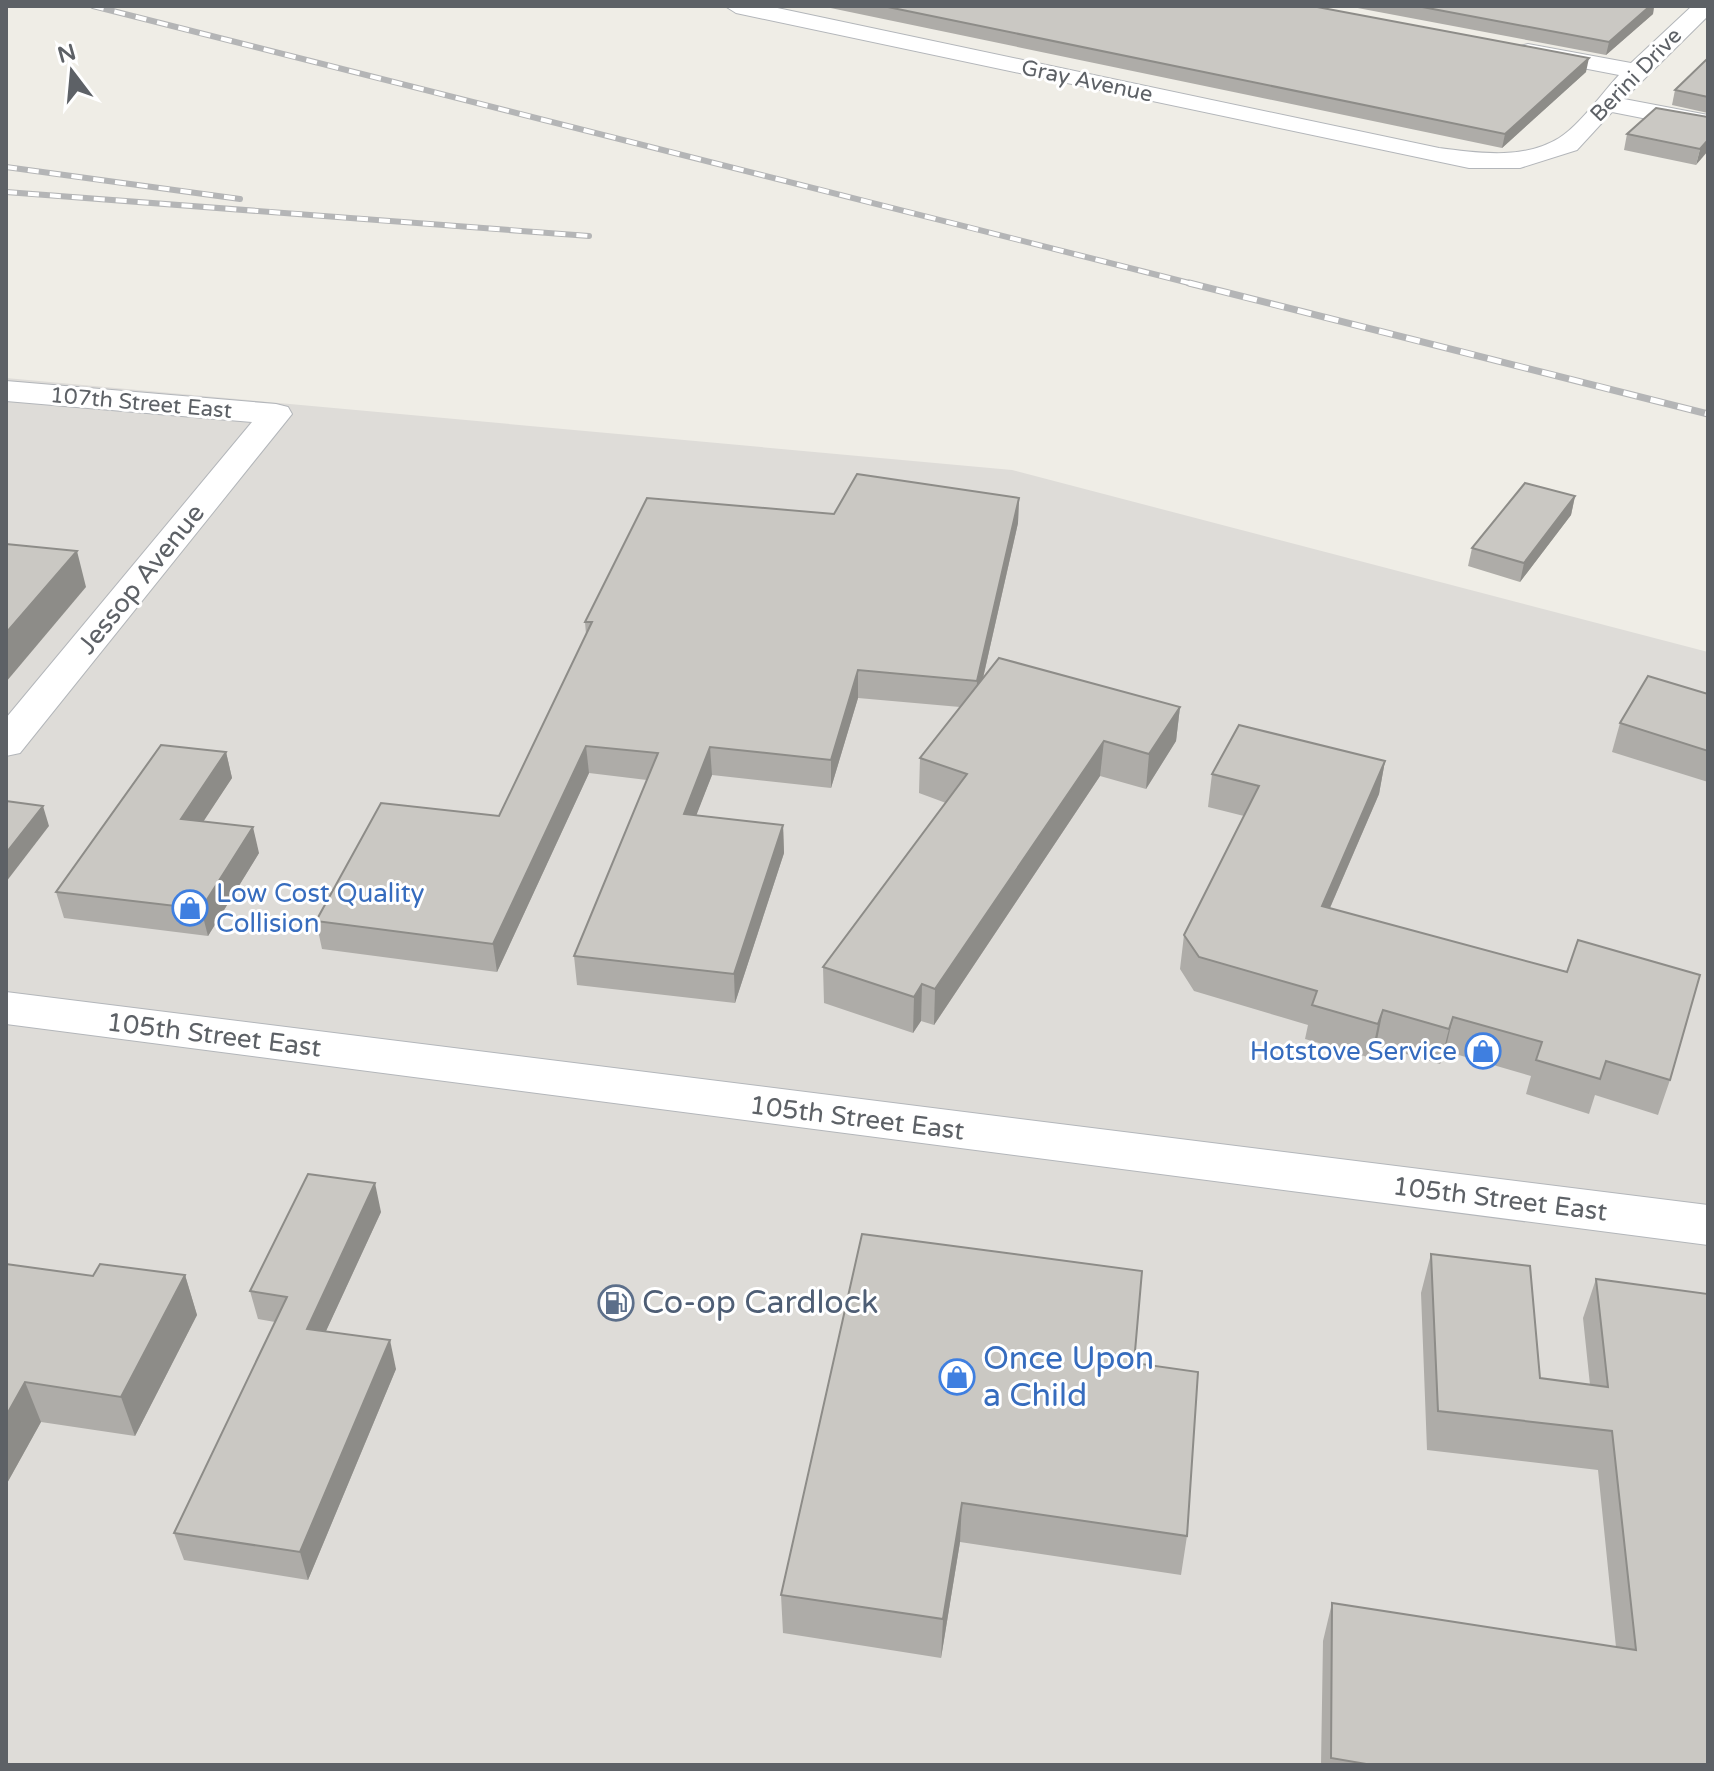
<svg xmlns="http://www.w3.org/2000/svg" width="1714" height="1771" viewBox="0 0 1714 1771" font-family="'Varela Round',sans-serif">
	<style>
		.industrial { fill: #dedcd8 }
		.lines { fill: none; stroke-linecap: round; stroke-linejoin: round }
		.minor-casing { stroke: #b3b6ba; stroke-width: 2 }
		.minor { fill: #fff; fill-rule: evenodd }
		.rail-far1-casing { stroke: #b4b5b6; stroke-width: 6 }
		.rail-casing { stroke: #b4b5b6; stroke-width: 7 }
		.rail-far1 { stroke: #fff; stroke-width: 4; stroke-dasharray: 11; stroke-linecap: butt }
		.rail { stroke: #fff; stroke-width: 5; stroke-dasharray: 14; stroke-linecap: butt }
		.wall { fill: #aeaca8 }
		.shaded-wall { fill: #8d8c88 }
		.building { fill: #cac8c3; stroke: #8d8c88; stroke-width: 2 }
		.labels { text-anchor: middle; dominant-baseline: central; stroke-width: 6; stroke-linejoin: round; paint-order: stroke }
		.far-street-label { font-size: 22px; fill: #5d6166; stroke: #fff }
		.street-label { font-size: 26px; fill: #5d6166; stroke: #fff }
		.shop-label { font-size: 26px; fill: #366cbe; stroke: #fff; text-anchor: start }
		.near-service-label { font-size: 32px; fill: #4e5e75; stroke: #fff; text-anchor: start }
		.near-shop-label { font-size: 32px; fill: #366cbe; stroke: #fff; text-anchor: start }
	</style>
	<rect width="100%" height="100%" fill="#efede6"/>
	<path class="industrial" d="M6,378L1012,470L1708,652V1765H6Z"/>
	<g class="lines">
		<defs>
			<g id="minor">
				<path d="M725,6H768L1439,148C1479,153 1523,160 1559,138C1579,126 1603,92 1619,75L1520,56L1516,51L1520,46L1528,44L1631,63L1692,6H1708V16L1624,99L1708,115V131L1612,112L1577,150L1520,168H1469L736,13Z"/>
				<path d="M6,381L276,404L288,407L292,414L20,753L6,756V718L252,422L6,401Z"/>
				<path d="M6,992L1708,1205V1245L6,1024Z"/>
			</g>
		</defs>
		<use href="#minor" class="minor-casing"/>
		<use href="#minor" class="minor"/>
		<defs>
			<g id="rail-far1">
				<path d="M93,6L1197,285"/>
				<path d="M6,167L240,199"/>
				<path d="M6,192L589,236"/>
			</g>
			<path id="rail" d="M1189,283L1708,414"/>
		</defs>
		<use href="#rail-far1" class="rail-far1-casing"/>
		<use href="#rail" class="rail-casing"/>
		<use href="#rail-far1" class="rail-far1"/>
		<use href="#rail" class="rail"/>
	</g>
	<g class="wall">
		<path d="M821,6H1312L1586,72L1502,148Z"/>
		<path d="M1347,6H1654L1653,14L1606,55Z"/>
		<path d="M1708,58V113L1672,105L1675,90Z"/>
		<path d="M1708,117L1696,165L1624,150L1627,134Z"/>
		<path d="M1575,496L1571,515L1520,582L1468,566L1472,548Z"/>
		<path d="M1019,498L1018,523L983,678L1180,707L1176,741L1146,789L1100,776L934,1025L921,1021L913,1033L824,1003L823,967L946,803L919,793L920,758L960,707L858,698L831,788L712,775L696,815L783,825L784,853L735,1003L577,985L574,956L647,780L589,773L497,972L322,949L316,921L499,816L586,634L585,622L834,514Z"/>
		<path d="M1708,694V782L1612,752L1620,723Z"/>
		<path d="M226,752L232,778L203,821L259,853L208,936L64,918L56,892Z"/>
		<path d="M1385,761L1379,794L1330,908L1670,1080L1658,1115L1595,1095L1589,1114L1526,1094L1531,1076L1445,1051L1440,1064L1376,1045L1371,1058L1305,1039L1308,1025L1194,991L1180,969L1184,935L1244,816L1208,807L1212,774Z"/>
		<path d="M381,1212L326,1331L396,1369L308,1580L184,1560L174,1533L275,1322L258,1319L250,1291Z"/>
		<path d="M1431,1254L1540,1378L1590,1385L1583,1318L1596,1279L1708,1765H1321L1323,1641L1332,1603L1616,1647L1598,1470L1427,1450L1421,1293Z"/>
		<path d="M6,1264L93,1276L185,1275L197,1315L135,1436L41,1422L6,1485Z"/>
		<path d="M1134,1363L1187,1536L1181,1575L960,1542L941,1658L783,1633L781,1595Z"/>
	</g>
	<g class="shaded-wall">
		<path d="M1647,6H1654L1653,14L1606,55L1609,42Z"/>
		<path d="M1589,58L1586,72L1502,148L1505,134Z"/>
		<path d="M1708,140V151L1696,165L1700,149Z"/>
		<path d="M1575,496L1571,515L1520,582L1524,563Z"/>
		<path d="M1019,498L1018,523L976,709L977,681Z"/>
		<path d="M77,551L86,587L6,682V633Z"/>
		<path d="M858,670V698L831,788V760Z"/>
		<path d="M1180,707L1176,741L1146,789L1149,754Z"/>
		<path d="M1104,741L1100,776L934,1025L935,989Z"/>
		<path d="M586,746L589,773L497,972L493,944Z"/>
		<path d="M710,747L712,775L686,842L684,814Z"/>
		<path d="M226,752L232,778L188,845L181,819Z"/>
		<path d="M1385,761L1379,794L1316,940L1322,906Z"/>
		<path d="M43,806L49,826L6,882V853Z"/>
		<path d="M783,825L784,853L735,1003L734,974Z"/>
		<path d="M253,827L259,853L208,936L201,909Z"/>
		<path d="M922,984L921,1021L913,1033L914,997Z"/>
		<path d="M1383,1010L1376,1045L1371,1058L1378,1024Z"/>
		<path d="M1453,1017L1445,1051L1440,1064L1449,1029Z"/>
		<path d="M375,1183L381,1212L314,1357L307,1329Z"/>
		<path d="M185,1275L197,1315L135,1436L121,1397Z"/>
		<path d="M390,1340L396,1369L308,1580L300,1552Z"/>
		<path d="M25,1382L41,1422L6,1485V1416Z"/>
		<path d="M962,1503L960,1542L941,1658L943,1619Z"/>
	</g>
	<g class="building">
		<path d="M883,6H1312L1589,58L1505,134Z"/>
		<path d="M1417,6H1650L1609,42Z"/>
		<path d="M1708,58V97L1675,90Z"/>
		<path d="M1656,108L1708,117V140L1700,149L1627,134Z"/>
		<path d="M857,474L1019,498L977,681L858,670L831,760L710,747L684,814L783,825L734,974L574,956L658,753L586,746L493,944L316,921L381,803L499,816L592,622H585L647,498L834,514Z"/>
		<path d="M1525,483L1575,496L1524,563L1472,548Z"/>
		<path d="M6,544L77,551L6,633Z"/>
		<path d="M999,658L1180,707L1149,754L1104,741L935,989L922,984L914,997L823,967L967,774L920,758Z"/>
		<path d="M1648,676L1708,694V751L1620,723Z"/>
		<path d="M1239,725L1385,761L1322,906L1567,972L1578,940L1700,975L1670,1080L1606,1061L1600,1079L1536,1060L1542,1042L1453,1017L1449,1029L1383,1010L1378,1024L1312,1005L1317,991L1199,957L1184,935L1259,786L1212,774Z"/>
		<path d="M161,745L226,752L181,819L253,827L201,909L56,892Z"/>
		<path d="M6,801L43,806L6,853Z"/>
		<path d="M308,1174L375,1183L307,1329L390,1340L300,1552L174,1533L287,1297L250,1291Z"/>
		<path d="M862,1234L1142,1271L1134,1363L1198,1372L1187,1536L962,1503L943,1619L781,1595Z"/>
		<path d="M1431,1254L1530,1266L1540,1378L1608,1387L1596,1279L1708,1294V1765H1372L1331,1758L1332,1603L1636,1650L1612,1431L1438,1411Z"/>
		<path d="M6,1264L93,1276L100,1264L185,1275L121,1397L25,1382L6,1416Z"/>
	</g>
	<defs>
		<symbol id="shop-ring" viewBox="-11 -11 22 22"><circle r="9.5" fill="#fff" stroke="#3f7fe0" stroke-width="1.5"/><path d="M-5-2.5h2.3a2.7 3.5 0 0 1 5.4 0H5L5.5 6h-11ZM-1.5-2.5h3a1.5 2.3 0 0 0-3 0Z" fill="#3f7fe0"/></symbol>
		<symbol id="fuel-ring" viewBox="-11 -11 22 22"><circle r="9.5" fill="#fff" stroke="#5c6f8a" stroke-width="1.5"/><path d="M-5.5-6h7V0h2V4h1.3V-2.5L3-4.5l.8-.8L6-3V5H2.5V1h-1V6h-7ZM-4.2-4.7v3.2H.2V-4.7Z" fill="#5c6f8a"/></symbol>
	</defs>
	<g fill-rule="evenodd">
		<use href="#shop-ring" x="170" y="888" width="40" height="40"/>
		<use href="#shop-ring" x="1463" y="1031" width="40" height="40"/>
		<use href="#fuel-ring" x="596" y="1283" width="40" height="40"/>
		<use href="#shop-ring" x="937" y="1357" width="40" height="40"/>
	</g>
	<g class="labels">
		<g class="far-street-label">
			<text transform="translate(1636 75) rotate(-46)">Berini Drive</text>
			<text transform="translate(1087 81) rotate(12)">Gray Avenue</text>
			<text transform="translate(141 403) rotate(5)">107th Street East</text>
		</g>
		<g class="street-label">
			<text transform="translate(141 579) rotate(-51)">Jessop Avenue</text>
			<text transform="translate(214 1035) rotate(7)">105th Street East</text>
			<text transform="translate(857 1118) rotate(7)">105th Street East</text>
			<text transform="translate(1500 1199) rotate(7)">105th Street East</text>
		</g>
		<g class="shop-label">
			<text x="216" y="893">Low Cost Quality<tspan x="216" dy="30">Collision</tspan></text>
			<text x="1457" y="1051" text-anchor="end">Hotstove Service</text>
		</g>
		<g class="near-service-label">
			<text x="642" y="1303">Co-op Cardlock</text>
		</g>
		<g class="near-shop-label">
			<text x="983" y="1359">Once Upon<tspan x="983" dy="37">a Child</tspan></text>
		</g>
	</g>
	<rect width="1714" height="1771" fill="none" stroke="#5d6166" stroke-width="16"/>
	<g transform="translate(72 72) rotate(344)" stroke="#ffffff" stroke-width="6" paint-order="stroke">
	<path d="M0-6L14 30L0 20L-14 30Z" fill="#5d6166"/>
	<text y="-12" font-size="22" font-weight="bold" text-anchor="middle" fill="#5d6166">N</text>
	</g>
</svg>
